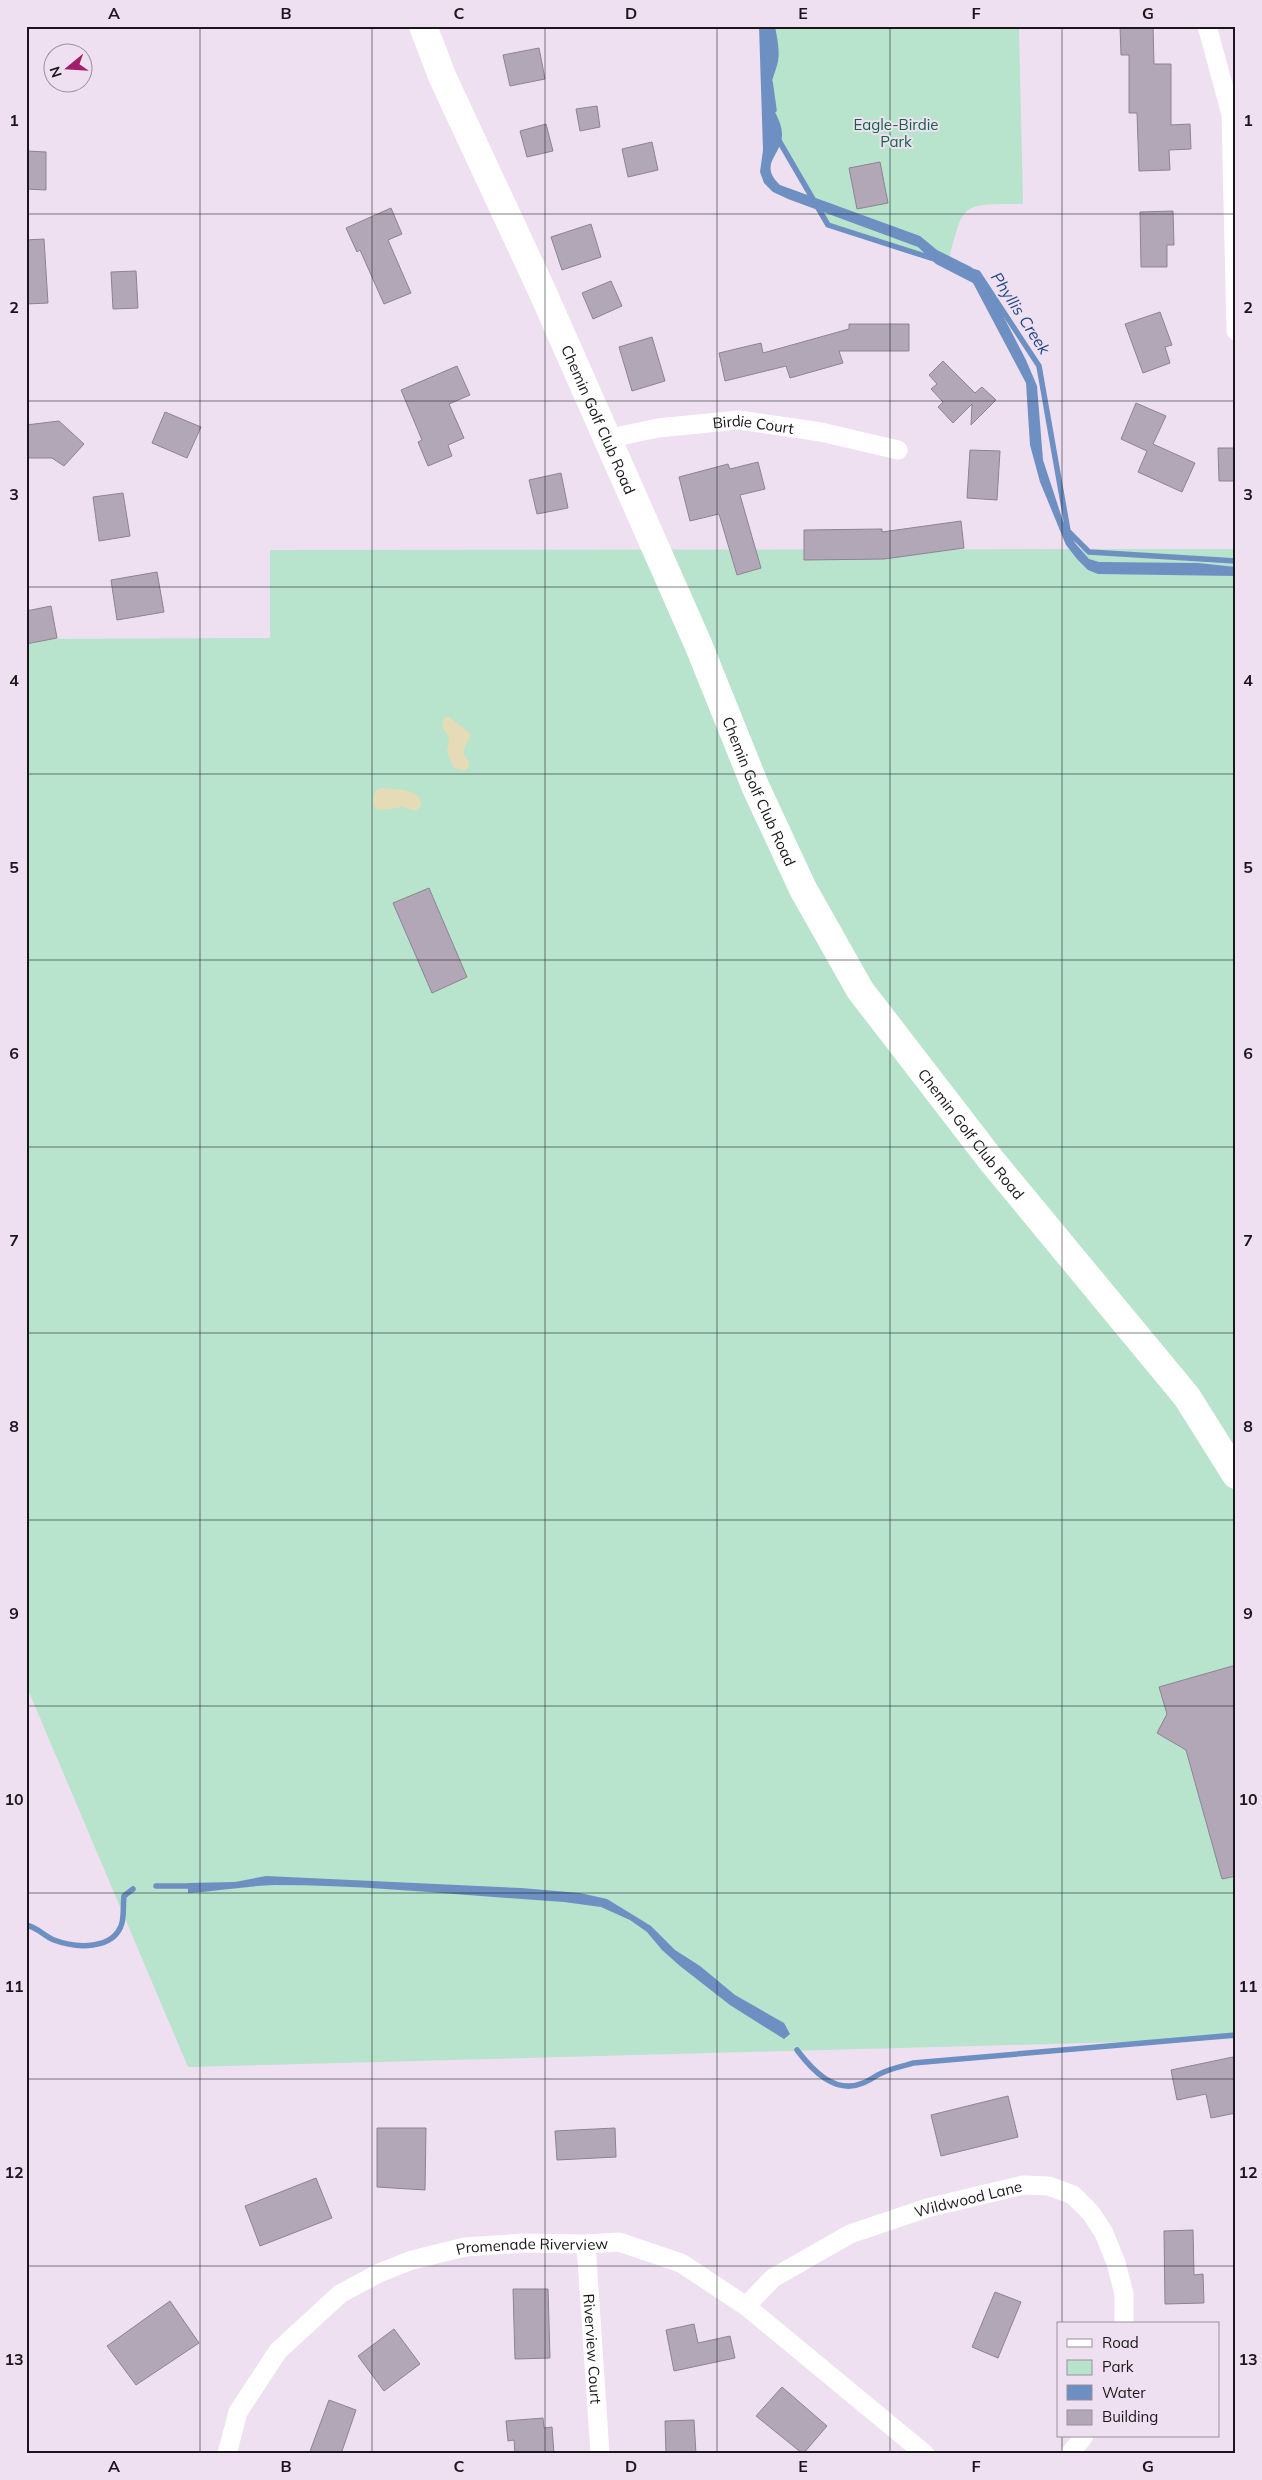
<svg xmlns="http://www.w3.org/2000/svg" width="1262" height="2480" viewBox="0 0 1262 2480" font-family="Mulish,sans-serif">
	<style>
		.green { fill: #b8e3cc }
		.sand { fill: #e5dcb7 }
		.water { fill: #6d8fc2 }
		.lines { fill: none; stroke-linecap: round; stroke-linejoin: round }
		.stream { stroke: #6d8fc2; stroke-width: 5.5 }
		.building { fill: #b2a7b7; stroke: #8e8393 }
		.street { stroke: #fff; stroke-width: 19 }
		.secondary { stroke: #fff; stroke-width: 28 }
		.grid { fill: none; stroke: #1b161b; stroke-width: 1; stroke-opacity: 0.55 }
		.labels { text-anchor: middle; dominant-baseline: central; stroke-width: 4; stroke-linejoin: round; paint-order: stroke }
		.park-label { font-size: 15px; fill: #106545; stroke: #eee0f0 }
		.street-label { font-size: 15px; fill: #1b161b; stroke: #eee0f0 }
		.water-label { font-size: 16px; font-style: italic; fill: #1a4483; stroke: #eee0f0 }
		.neatline { fill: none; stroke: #1b161b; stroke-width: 2 }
		.grid-label { font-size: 16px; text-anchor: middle; font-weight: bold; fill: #1b161b }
	</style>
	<rect width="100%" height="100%" fill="#eee0f0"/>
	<g class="green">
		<path d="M766,26H1004L1019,29L1023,204C959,204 964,202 948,263L828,225L779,143Z"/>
		<path d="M1236,549V2039L188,2067L26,1685V639L270,638V550Z"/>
	</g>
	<g class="sand">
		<path d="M444,717H449L471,734L463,752L469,762V767L464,771L454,768L447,752L449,738L442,726Z"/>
		<path d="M382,788C395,790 422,787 421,806L415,811C411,810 407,808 403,807C392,807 364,820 376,790Z"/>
	</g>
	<g class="water">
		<path d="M759,26H775C777,38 780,50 778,61C776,72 769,84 770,96C771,110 783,121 782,136C781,156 758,164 780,185L920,236L937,250L971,267L984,279L1026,360L1037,386L1043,460L1063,521L1075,543L1089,559L1099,562L1198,563L1236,567V576L1098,574L1088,570L1077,559L1066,545L1040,482L1030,445L1026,383L973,283L936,264L918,247L788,199L773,192L764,183L760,172L763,150Z"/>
		<path d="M266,1876L521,1888L580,1893L607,1899L651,1926L675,1950L700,1966L735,1995L784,2023L790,2034L784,2039L730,2005L680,1966L662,1950L647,1932L630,1920L601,1907L564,1902C468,1896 371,1885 275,1885C246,1886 217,1891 188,1893V1883L235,1882Z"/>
	</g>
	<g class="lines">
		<g class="stream">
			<path d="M770,82L774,110"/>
			<path d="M778,139L828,225L934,259"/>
			<path d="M971,271L978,273L1039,366L1068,531L1089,552L1236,561"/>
			<path d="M156,1886H194"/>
			<path d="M26,1925C37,1927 44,1936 54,1940C75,1948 114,1951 122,1923C124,1914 123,1904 124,1896L133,1889"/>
			<path d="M797,2050C812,2070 835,2095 863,2083C871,2080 876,2075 884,2072C893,2068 904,2066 913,2063L1236,2035"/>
		</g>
	</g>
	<g class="building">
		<path d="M1120,26H1153L1154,64H1171V125L1190,124L1191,149L1169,150L1170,170L1139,171L1137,113H1129V55H1121Z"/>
		<path d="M539,48L545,79L510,86L503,55Z"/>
		<path d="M597,106L600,127L580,131L576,109Z"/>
		<path d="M546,124L553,151L527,157L520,131Z"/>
		<path d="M652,142L658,170L628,177L622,149Z"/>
		<path d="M27,151L46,152V190L26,189Z"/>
		<path d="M880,162L888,203L857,209L849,168Z"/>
		<path d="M391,208L402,234L388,240L411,293L384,304L360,250L357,252L346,228Z"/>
		<path d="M1173,211L1174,245H1167V267H1141L1140,212Z"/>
		<path d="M591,224L601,257L562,270L551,237Z"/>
		<path d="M44,239L48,303L26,304V240Z"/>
		<path d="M136,271L138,308L113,309L111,272Z"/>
		<path d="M611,281L622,306L593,319L582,293Z"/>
		<path d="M1160,312L1172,345L1165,347L1170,363L1143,373L1125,324Z"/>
		<path d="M849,324H909V351H839L843,363L790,378L786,366L725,381L719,353L761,343L763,353L849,329Z"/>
		<path d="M652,337L665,381L632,391L619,347Z"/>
		<path d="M943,361L975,393L982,387L996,400L971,425L972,404L953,423L938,407L943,402L931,389L937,384L929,375Z"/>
		<path d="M457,366L470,395L449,404L464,438L448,445L452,456L428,466L418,442L422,440L401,390Z"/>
		<path d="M1136,403L1166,416L1153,444L1195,463L1182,492L1138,472L1147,451L1121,439Z"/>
		<path d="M165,412L201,427L187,458L152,443Z"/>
		<path d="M59,421L84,444L64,466L52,458H26V425Z"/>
		<path d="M1218,448H1236V481H1219Z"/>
		<path d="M970,450L1000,451L997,500L967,498Z"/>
		<path d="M758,462L765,489L740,495L761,568L737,575L719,514L690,521L679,477L728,464L730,469Z"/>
		<path d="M561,473L568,508L537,514L529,480Z"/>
		<path d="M123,493L130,536L99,541L93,497Z"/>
		<path d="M961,521L964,548L884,559L804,560V530L882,529V532Z"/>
		<path d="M157,572L164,612L117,620L111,580Z"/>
		<path d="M51,606L57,638L26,644V611Z"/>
		<path d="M429,888L467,977L432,993L393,903Z"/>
		<path d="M1236,1665V1876L1222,1879L1186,1750L1157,1733L1167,1714L1159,1687Z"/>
		<path d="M1233,2057L1236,2071V2113L1211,2118L1206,2094L1177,2100L1171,2070Z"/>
		<path d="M1008,2096L1018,2137L941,2156L931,2115Z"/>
		<path d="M377,2128H426L425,2190L377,2187Z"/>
		<path d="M615,2128L616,2157L557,2160L555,2131Z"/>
		<path d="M316,2178L332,2218L260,2246L245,2206Z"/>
		<path d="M1193,2230L1194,2275L1203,2274L1204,2303L1165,2304L1164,2231Z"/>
		<path d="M513,2289H548L550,2358L515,2359Z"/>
		<path d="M995,2292L1021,2302L998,2358L972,2347Z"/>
		<path d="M170,2301L199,2343L136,2385L107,2346Z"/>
		<path d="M694,2324L698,2343L730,2336L735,2358L674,2371L666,2330Z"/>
		<path d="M394,2329L420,2364L384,2391L358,2356Z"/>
		<path d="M782,2387L827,2426L803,2454L756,2416Z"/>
		<path d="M329,2400L356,2410L341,2454H309Z"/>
		<path d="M543,2418L544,2428L552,2427L554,2454H515L514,2440L508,2441L506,2421Z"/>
		<path d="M694,2420L696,2454H666L665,2421Z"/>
	</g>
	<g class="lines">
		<g class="street">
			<path d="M1207,26L1231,114L1236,331"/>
			<path id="s1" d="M606,439L658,428L739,420L821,432L898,450"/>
			<path id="s2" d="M586,2244L600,2454"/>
			<path id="s3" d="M746,2306L773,2278L850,2234L927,2208L1023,2185L1049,2186L1073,2195L1091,2213L1104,2233L1116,2263L1124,2294V2324"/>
			<path id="s4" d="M227,2454L238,2412L278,2351L340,2294L379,2273L412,2260L465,2247L525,2243L586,2244L619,2242L681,2263L746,2306L925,2454"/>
			<path d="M1070,2454L1084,2436"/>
		</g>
		<path class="secondary" id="s5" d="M423,26L442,76L543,293L698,644L756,788L803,889L860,990L991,1160L1187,1397L1236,1475"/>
	</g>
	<path class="grid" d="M200,26V2454M372,26V2454M545,26V2454M717,26V2454M890,26V2454M1062,26V2324M26,214H1236M26,401H1236M26,587H1236M26,774H1236M26,960H1236M26,1147H1236M26,1333H1236M26,1520H1236M26,1706H1236M26,1893H1236M26,2079H1236M26,2266H1236M1062,2436V2454"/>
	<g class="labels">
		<g class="park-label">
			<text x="896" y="124">Eagle-Birdie<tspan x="896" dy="17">Park</tspan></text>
		</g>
		<g class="street-label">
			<text stroke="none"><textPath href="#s5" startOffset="431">Chemin Golf Club Road</textPath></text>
			<text stroke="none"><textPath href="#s1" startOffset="149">Birdie Court</textPath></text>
			<text stroke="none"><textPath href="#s5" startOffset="836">Chemin Golf Club Road</textPath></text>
			<text stroke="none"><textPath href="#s5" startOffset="1241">Chemin Golf Club Road</textPath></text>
			<text stroke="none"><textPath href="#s3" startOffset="251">Wildwood Lane</textPath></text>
			<text stroke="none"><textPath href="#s4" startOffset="402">Promenade Riverview</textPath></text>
			<text stroke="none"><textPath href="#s2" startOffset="105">Riverview Court</textPath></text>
		</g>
		<g class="water-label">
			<text transform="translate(1021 313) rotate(57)">Phyllis Creek</text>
		</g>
	</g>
	<rect width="1262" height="2480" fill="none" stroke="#eee0f0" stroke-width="55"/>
	<rect x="1057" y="2322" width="162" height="115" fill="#eee0f0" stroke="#9a8f9b"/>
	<rect x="1067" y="2339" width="25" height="8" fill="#ffffff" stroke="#9a8f9b"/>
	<text x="1102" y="2348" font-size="15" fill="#1b161b">Road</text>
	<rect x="1067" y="2360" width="25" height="15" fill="#b8e3cc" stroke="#9a8f9b"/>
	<text x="1102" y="2372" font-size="15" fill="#1b161b">Park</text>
	<rect x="1067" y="2385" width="25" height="15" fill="#6d8fc2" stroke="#9a8f9b"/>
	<text x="1102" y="2398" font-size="15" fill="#1b161b">Water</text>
	<rect x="1067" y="2410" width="25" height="15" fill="#b2a7b7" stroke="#9a8f9b"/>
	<text x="1102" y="2422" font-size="15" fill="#1b161b">Building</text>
	<g transform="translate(68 68) rotate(252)"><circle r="24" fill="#eee0f0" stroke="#9a8f9b"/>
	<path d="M0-4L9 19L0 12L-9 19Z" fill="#a21d6a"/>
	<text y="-8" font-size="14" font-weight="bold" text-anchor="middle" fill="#1b161b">N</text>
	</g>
	<rect x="28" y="28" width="1206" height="2424" class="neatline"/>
	<g class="grid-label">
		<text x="114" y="19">A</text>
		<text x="286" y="19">B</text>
		<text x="459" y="19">C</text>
		<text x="631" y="19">D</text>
		<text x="803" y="19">E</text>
		<text x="976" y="19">F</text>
		<text x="1148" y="19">G</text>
		<text x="14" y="126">1</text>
		<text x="1248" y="126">1</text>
		<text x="14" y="313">2</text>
		<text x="1248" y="313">2</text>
		<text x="14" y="500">3</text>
		<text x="1248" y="500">3</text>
		<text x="14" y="686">4</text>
		<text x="1248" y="686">4</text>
		<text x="14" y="873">5</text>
		<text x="1248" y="873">5</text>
		<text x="14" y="1059">6</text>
		<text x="1248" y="1059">6</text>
		<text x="14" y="1246">7</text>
		<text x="1248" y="1246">7</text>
		<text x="14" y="1432">8</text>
		<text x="1248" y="1432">8</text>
		<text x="14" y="1619">9</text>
		<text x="1248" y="1619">9</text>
		<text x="14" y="1805">10</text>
		<text x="1248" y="1805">10</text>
		<text x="14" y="1992">11</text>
		<text x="1248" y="1992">11</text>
		<text x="14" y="2178">12</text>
		<text x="1248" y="2178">12</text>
		<text x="14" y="2365">13</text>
		<text x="1248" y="2365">13</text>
		<text x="114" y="2472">A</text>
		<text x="286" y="2472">B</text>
		<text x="459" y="2472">C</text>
		<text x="631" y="2472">D</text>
		<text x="803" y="2472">E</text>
		<text x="976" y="2472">F</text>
		<text x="1148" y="2472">G</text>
	</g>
</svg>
